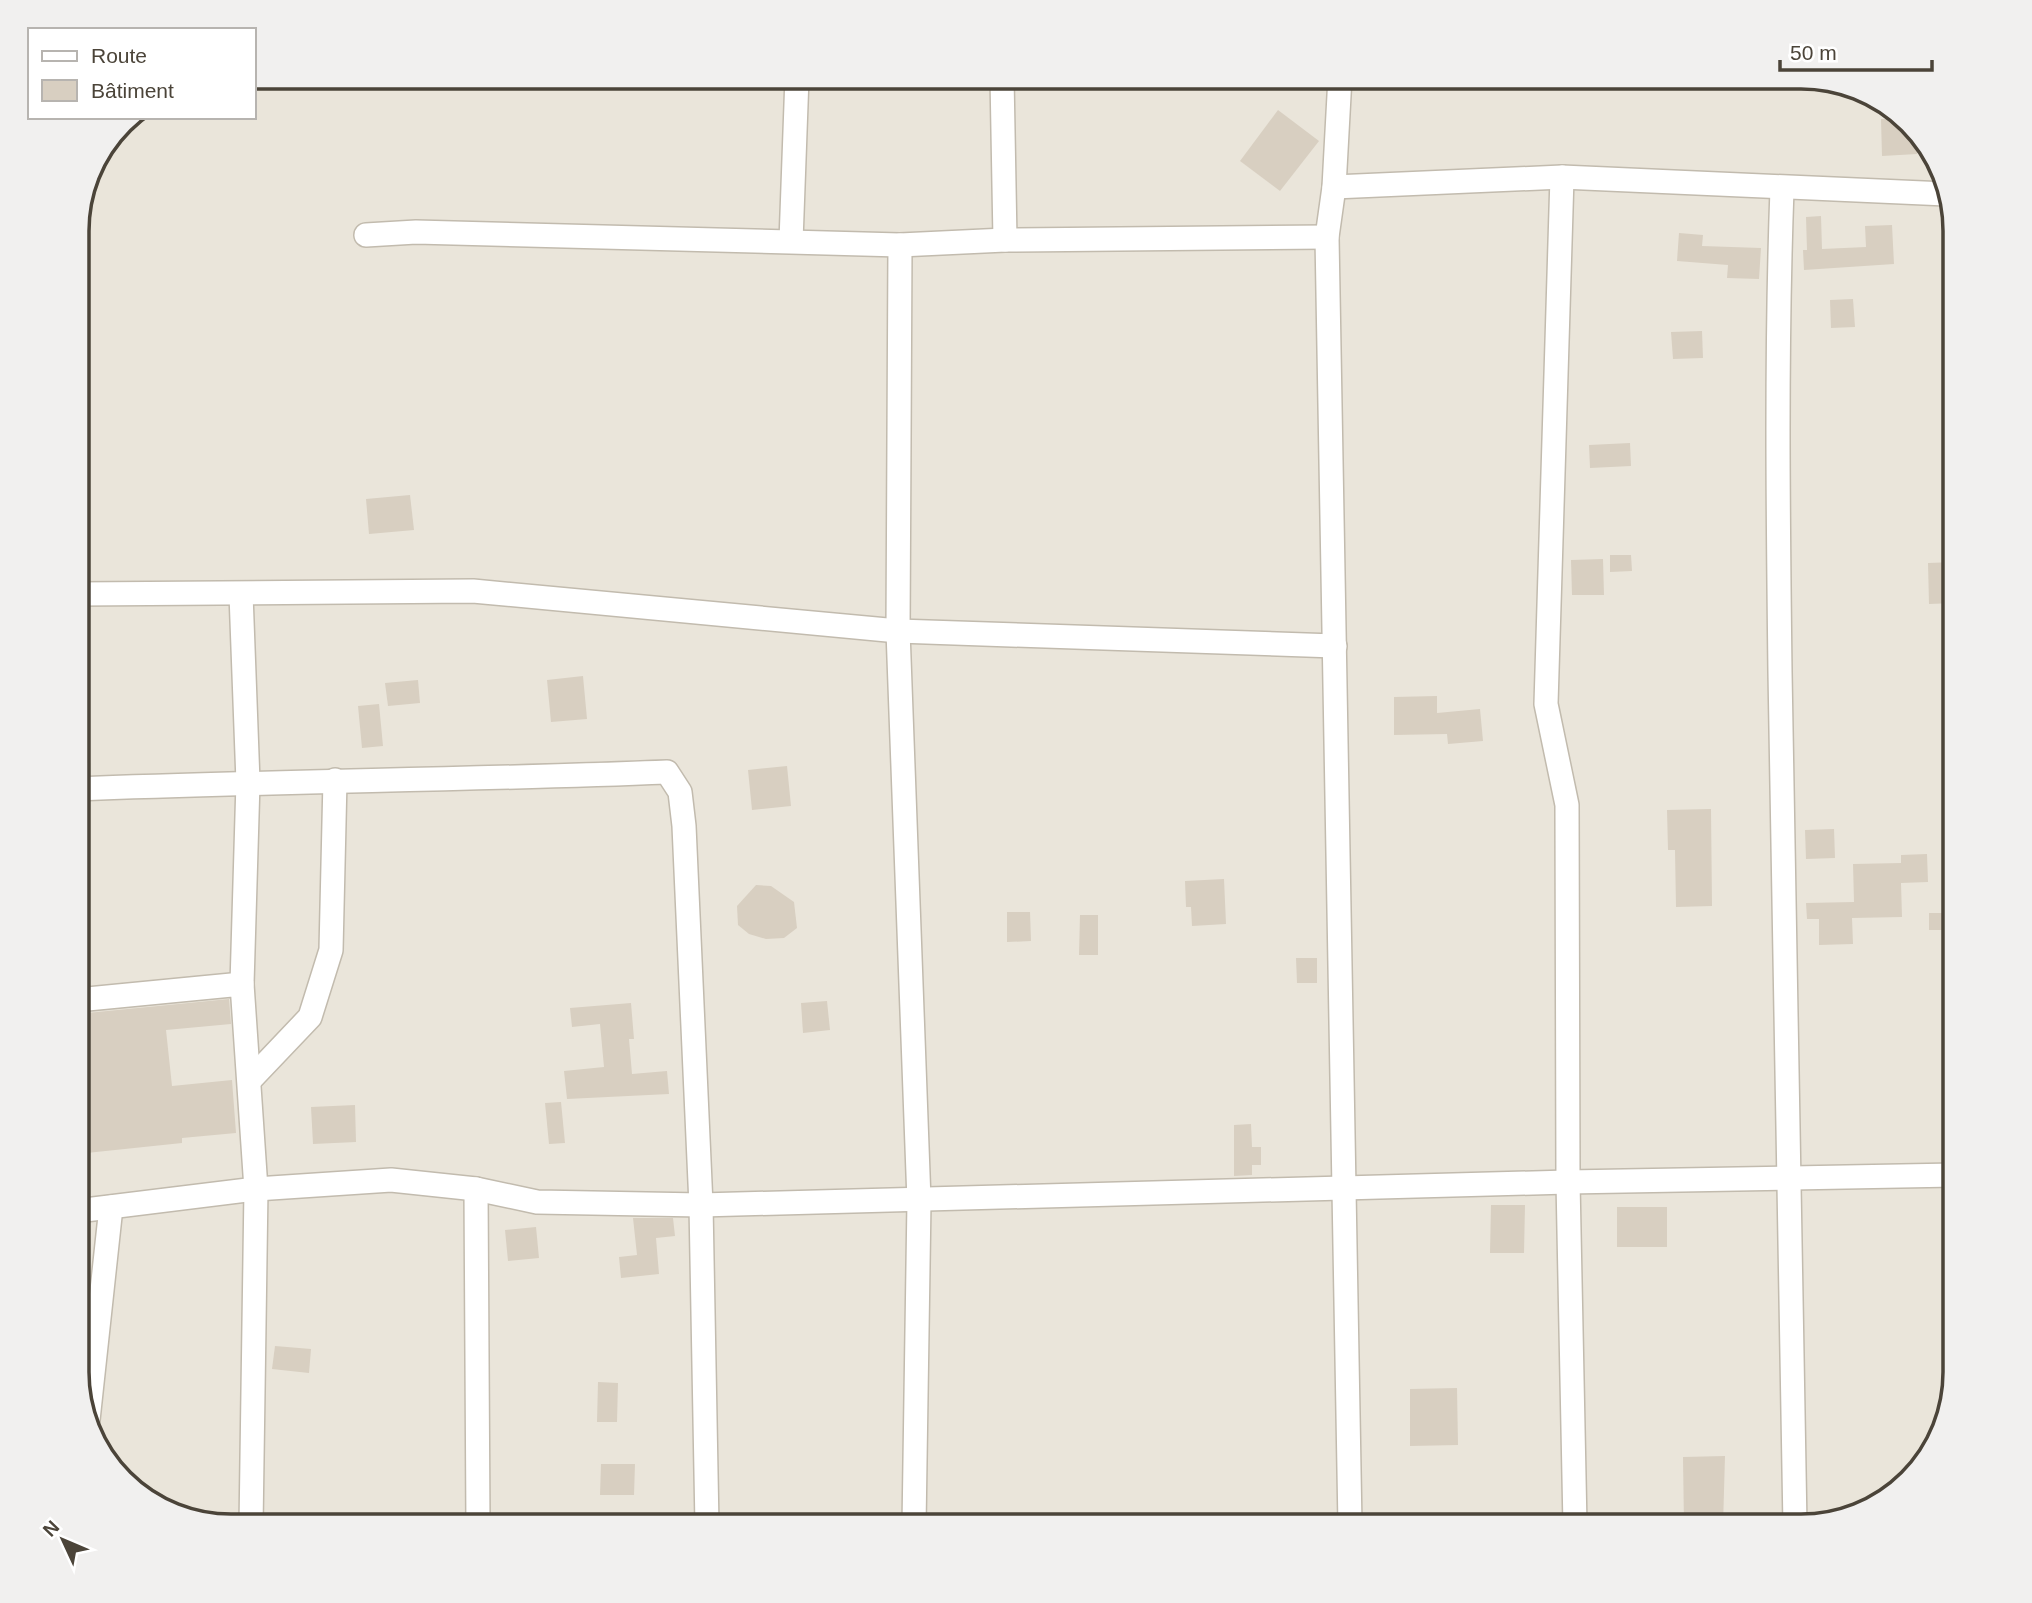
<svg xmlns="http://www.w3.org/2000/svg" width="2032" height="1603" viewBox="0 0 2032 1603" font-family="Helvetica,sans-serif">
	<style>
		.residential { fill: #eae5da }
		.building { fill: #d8cfc1 }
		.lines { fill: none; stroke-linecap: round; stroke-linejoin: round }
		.minor-casing { stroke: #c2bbae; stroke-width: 26 }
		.minor { stroke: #fff; stroke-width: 23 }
		.rim { fill: none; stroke: #4b4439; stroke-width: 3.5 }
	</style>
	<rect width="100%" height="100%" fill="#f6f3ec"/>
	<path class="residential" d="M254,77H1801L1859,89L1902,115L1939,164L1955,232V1372L1943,1430L1917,1473L1868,1510L1800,1526H231L182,1518L130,1488L93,1440L77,1381V221L93,164L128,117H254Z"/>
	<g class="building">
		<path d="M1278,110L1319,141L1280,191L1240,161Z"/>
		<path d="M1904,118L1916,134L1917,154L1882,156L1881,119Z"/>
		<path d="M1821,216L1822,249L1866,247L1865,226L1892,225L1894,264L1804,270L1803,250H1807L1806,217Z"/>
		<path d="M1679,233L1703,235L1702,246L1761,248L1759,279L1727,278L1728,265L1677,261Z"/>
		<path d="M1853,299L1855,327L1831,328L1830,300Z"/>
		<path d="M1702,331L1703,358L1673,359L1671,332Z"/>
		<path d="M1630,443L1631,466L1590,468L1589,445Z"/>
		<path d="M410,495L414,530L369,534L366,499Z"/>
		<path d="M1610,555H1631L1632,571L1610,572Z"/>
		<path d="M1603,559L1604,595H1572L1571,560Z"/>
		<path d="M1955,562V603L1929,604L1928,563Z"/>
		<path d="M583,676L587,719L551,722L547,680Z"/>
		<path d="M418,680L420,703L388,706L385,683Z"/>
		<path d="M1437,696V713L1480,709L1483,741L1448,744L1447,734L1394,735V697Z"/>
		<path d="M379,704L383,746L362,748L358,706Z"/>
		<path d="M787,766L791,806L752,810L748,770Z"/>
		<path d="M1711,809L1712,906L1676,907L1675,850H1668L1667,810Z"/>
		<path d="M1834,829L1835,858L1806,859L1805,830Z"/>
		<path d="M1927,854L1928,882L1901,883L1902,917L1852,918L1853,944L1819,945V919H1807L1806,903L1854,902L1853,864L1901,863V855Z"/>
		<path d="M1224,879L1226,924L1192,926L1191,907H1186L1185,881Z"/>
		<path d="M756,885L771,886L794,902L797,928L784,938L766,939L749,934L738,925L737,906Z"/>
		<path d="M1007,912H1030L1031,941L1007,942Z"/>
		<rect x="1929" y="913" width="26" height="17"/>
		<path d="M1080,915H1098V955H1079Z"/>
		<path d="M1296,958H1317V983H1297Z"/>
		<path d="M229,999L231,1024L166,1030L172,1086L232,1080L236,1133L182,1138V1143L77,1154V1014Z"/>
		<path d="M827,1001L830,1030L803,1033L801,1003Z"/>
		<path d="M631,1003L634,1039H629L632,1074L667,1071L669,1094L567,1099L564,1071L604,1067L600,1024L572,1027L570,1008Z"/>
		<path d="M561,1102L565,1143L549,1144L545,1103Z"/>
		<path d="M355,1105L356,1142L313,1144L311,1107Z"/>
		<path d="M1251,1124L1252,1147H1261V1165H1252V1175L1234,1176V1125Z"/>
		<path d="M1491,1205H1525L1524,1253H1490Z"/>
		<rect x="1617" y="1207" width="50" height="40"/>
		<path d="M633,1218H673L675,1236L656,1238L659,1274L621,1278L619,1257L637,1255Z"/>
		<path d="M536,1227L539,1258L508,1261L505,1230Z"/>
		<path d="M275,1346L311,1349L309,1373L272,1369Z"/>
		<path d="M598,1382L618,1383L617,1422H597Z"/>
		<path d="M1457,1388L1458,1445L1410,1446V1389Z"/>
		<path d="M1725,1456L1723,1526H1684L1683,1457Z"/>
		<path d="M601,1464H635L634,1495H600Z"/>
	</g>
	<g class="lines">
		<defs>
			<g id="minor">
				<path d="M1002,77L1005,240L1327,237"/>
				<path d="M1340,77L1334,187L1327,237L1350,1526"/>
				<path d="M1562,177L1546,704L1567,805L1568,1182L1575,1526"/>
				<path d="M1334,187L1562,177L1946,194"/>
				<path d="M1782,189C1776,350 1778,511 1780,672C1784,957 1791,1241 1795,1526"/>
				<path d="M366,235L416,232L900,245L1005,240"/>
				<path d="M791,241L797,77"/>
				<path d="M900,245L898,631L919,1201L914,1526"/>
				<path d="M77,594L473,591L898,631L1335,646"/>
				<path d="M241,594L248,782L242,984"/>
				<path d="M77,789C274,781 471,780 667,772L680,792L684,826L701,1205L707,1526"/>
				<path d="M77,1000L242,984L256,1189L251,1526"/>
				<path d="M250,1080L310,1017L331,950L335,780"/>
				<path d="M476,1189L478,1526"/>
				<path d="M77,1211L256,1189L391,1180L476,1189L537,1202L701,1205L1568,1182L1955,1175"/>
				<path d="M88,1420L111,1207"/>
			</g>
		</defs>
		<use href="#minor" class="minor-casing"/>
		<use href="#minor" class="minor"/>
	</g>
	<path d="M0 0H2032V1603H0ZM231 89H1801A142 142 0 0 1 1943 231V1372A142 142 0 0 1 1801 1514H231A142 142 0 0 1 89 1372V231A142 142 0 0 1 231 89Z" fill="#f1f0ef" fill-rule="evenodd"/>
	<path class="rim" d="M231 89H1801A142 142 0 0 1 1943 231V1372A142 142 0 0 1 1801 1514H231A142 142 0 0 1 89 1372V231A142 142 0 0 1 231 89Z"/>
	<rect x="28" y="28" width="228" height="91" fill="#ffffff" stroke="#b7b4b0" stroke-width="2"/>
	<rect x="42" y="51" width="35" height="10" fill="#ffffff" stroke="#b7b4b0" stroke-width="2"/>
	<text x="91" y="63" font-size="21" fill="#4b4439">Route</text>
	<rect x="42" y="80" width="35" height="21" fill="#d8cfc1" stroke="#b7b4b0" stroke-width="2"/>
	<text x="91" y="98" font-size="21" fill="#4b4439">Bâtiment</text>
	<g transform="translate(63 1540) rotate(314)" stroke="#ffffff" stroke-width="5" paint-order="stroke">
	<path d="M0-5L12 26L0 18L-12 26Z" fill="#4b4439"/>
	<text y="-10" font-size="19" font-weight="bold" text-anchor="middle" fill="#4b4439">N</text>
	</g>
	<path d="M1780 60v10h152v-10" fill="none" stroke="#4b4439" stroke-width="3.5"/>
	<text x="1790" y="60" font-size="21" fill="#4b4439" stroke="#ffffff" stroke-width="5" paint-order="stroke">50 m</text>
</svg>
